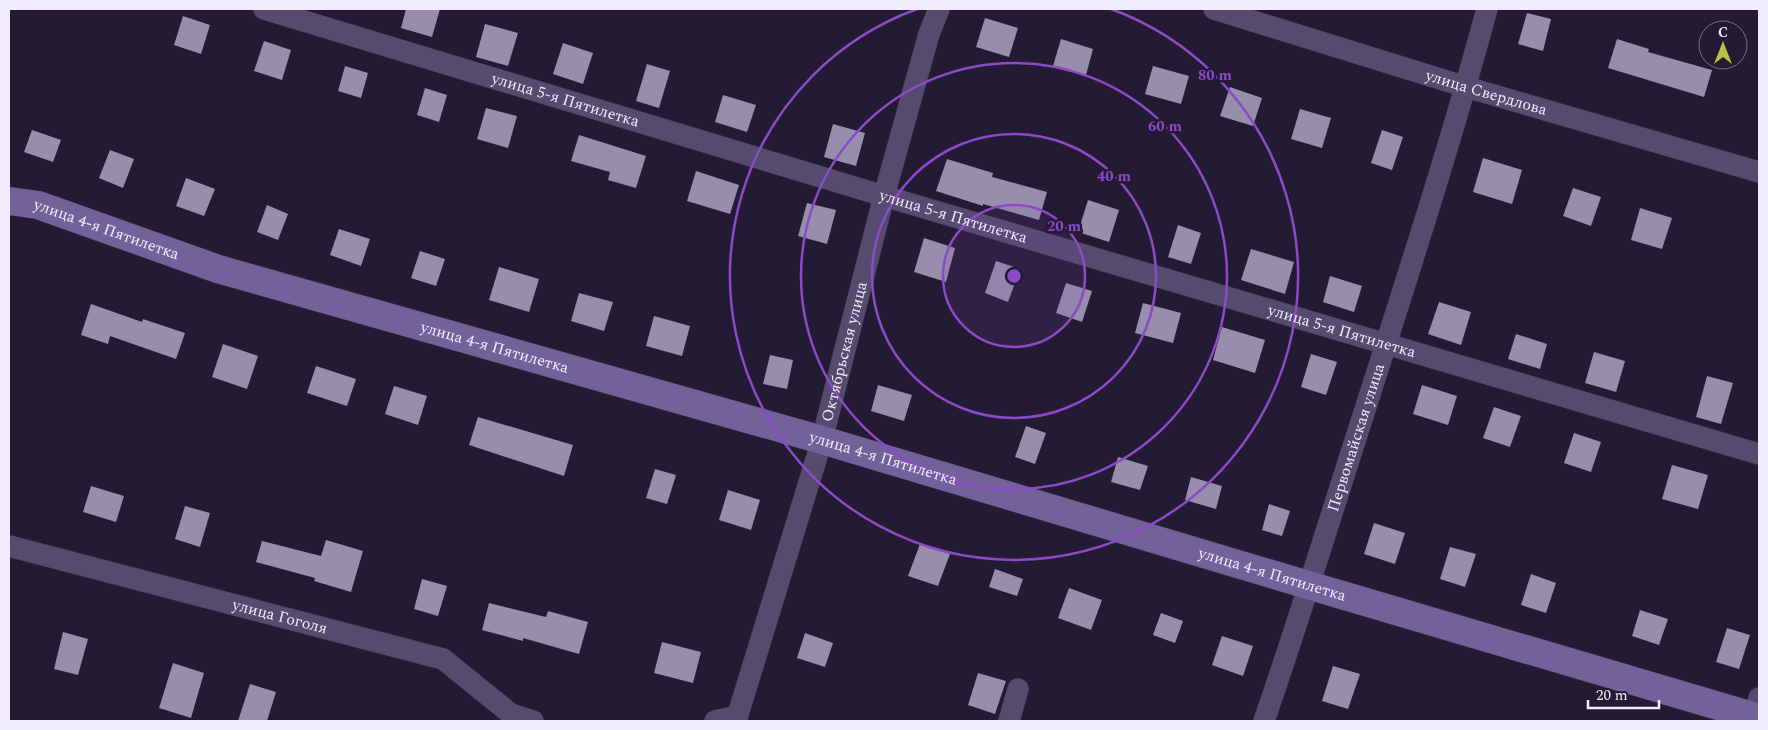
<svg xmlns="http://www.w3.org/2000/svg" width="1768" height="730" viewBox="0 0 1768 730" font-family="Spectral,serif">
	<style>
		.building { fill: #968eac }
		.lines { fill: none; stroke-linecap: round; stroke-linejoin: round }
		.street-casing { stroke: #40384f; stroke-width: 22 }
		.secondary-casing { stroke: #40384f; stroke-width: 29 }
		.street { stroke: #554b6e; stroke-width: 21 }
		.secondary { stroke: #73629a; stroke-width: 28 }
		.ring { fill: none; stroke: #8d49c8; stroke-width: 2.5 }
		.labels { text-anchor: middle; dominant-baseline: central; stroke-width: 5; stroke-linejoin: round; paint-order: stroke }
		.street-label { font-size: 16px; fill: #f0ecfd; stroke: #231b33 }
		.centre { fill: #8d49c8; stroke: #231b33; stroke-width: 2.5 }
		.ring-label { font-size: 15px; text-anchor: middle; font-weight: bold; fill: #8d49c8; stroke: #231b33; stroke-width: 5; stroke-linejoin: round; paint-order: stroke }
	</style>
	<rect width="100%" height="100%" fill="#231b33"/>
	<g class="building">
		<path d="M406,9H440L432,37L401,28Z"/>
		<path d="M1527,13L1551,19L1543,51L1518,44Z"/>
		<path d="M183,16L210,25L201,54L174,45Z"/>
		<path d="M985,18L1018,28L1009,57L976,47Z"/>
		<path d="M485,24L518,33L508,66L476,57Z"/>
		<path d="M1061,39L1093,49L1086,75L1053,66Z"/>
		<path d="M1617,39L1649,49L1648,52L1712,70L1704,97L1608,68Z"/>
		<path d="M264,41L291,50L282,80L254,71Z"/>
		<path d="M563,43L593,53L583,84L553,74Z"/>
		<path d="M647,64L670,71L659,108L636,101Z"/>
		<path d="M345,66L368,73L361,98L338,91Z"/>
		<path d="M1153,66L1189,76L1181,104L1145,94Z"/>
		<path d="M1230,87L1262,98L1253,126L1220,116Z"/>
		<path d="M425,88L447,95L439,122L417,115Z"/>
		<path d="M723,95L756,105L747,132L715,122Z"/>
		<path d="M486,108L517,116L508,148L477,139Z"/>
		<path d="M1300,109L1331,118L1322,148L1291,139Z"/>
		<path d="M833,124L865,133L856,166L824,157Z"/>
		<path d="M32,130L61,140L53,162L24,152Z"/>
		<path d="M1382,130L1403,137L1392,170L1371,163Z"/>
		<path d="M579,135L646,156L636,188L608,180L610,172L571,161Z"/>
		<path d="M110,150L134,159L123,188L99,178Z"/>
		<path d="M1483,158L1522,170L1512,204L1473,192Z"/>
		<path d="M947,159L993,173L992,177L1047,192L1039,220L983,204V206L936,191Z"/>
		<path d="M696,171L739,185L730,214L687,201Z"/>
		<path d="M186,178L215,189L204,216L176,206Z"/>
		<path d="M1573,188L1601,197L1591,226L1563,216Z"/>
		<path d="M1088,200L1119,210L1109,242L1078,232Z"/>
		<path d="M807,203L836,210L827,244L798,236Z"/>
		<path d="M267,205L288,214L278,240L257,232Z"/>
		<path d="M1640,208L1672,218L1662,249L1631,240Z"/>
		<path d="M1178,225L1201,233L1191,264L1168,257Z"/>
		<path d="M339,229L370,239L361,266L330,255Z"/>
		<path d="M924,238L955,248L946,282L914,272Z"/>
		<path d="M1251,249L1294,262L1285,294L1241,280Z"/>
		<path d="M420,251L445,259L436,286L411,278Z"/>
		<path d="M996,261L1020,269L1008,302L985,293Z"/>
		<path d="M499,267L539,279L529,312L489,300Z"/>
		<path d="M1330,276L1362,286L1354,312L1323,302Z"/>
		<path d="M1066,283L1092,291L1082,322L1056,313Z"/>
		<path d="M579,293L613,302L604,331L571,321Z"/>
		<path d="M1439,302L1471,312L1461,345L1428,334Z"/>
		<path d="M1143,303L1181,313L1173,343L1135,333Z"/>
		<path d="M91,304L142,322L143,319L185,333L176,359L110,336L108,344L81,335Z"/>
		<path d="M654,316L690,326L682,356L646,346Z"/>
		<path d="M1222,327L1265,340L1255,373L1213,360Z"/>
		<path d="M1516,334L1547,344L1540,369L1508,359Z"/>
		<path d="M223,344L258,356L247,389L212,377Z"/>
		<path d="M1594,352L1625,361L1616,392L1585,383Z"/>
		<path d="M1311,354L1337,362L1326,395L1301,387Z"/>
		<path d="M770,355L793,360L787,389L763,384Z"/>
		<path d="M316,366L356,379L347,406L307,393Z"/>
		<path d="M1707,376L1733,383L1721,424L1696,417Z"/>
		<path d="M878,385L912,395L904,421L871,411Z"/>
		<path d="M1422,385L1457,396L1448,425L1413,414Z"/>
		<path d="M394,386L427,396L418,425L385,414Z"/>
		<path d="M1494,407L1521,416L1510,447L1483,438Z"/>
		<path d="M478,417L573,445L564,476L469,445Z"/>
		<path d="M1026,426L1046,433L1035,464L1015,457Z"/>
		<path d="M1574,433L1601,442L1591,472L1564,463Z"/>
		<path d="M1118,457L1148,466L1140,490L1111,482Z"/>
		<path d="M1672,465L1708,475L1698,509L1662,499Z"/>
		<path d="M655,469L676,475L667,504L646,498Z"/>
		<path d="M1191,477L1222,486L1216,509L1185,500Z"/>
		<path d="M91,486L124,496L116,522L83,512Z"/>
		<path d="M728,490L760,500L751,530L719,520Z"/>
		<path d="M1269,504L1290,511L1282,536L1262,530Z"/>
		<path d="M185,506L210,513L200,547L175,539Z"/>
		<path d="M1374,523L1405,533L1395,564L1364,554Z"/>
		<path d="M326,540L363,551L351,592L314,581L315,578L256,562L262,541L321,556Z"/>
		<path d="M920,544L950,554L938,586L908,576Z"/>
		<path d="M1450,547L1476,554L1465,587L1440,579Z"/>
		<path d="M995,569L1023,579L1017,596L989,587Z"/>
		<path d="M1531,574L1556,583L1546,613L1521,605Z"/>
		<path d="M422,579L447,586L438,616L414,609Z"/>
		<path d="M1069,588L1102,600L1091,630L1058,618Z"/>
		<path d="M489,603L546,617L548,611L588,622L579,654L523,638V641L482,630Z"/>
		<path d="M1640,610L1668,619L1659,645L1632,636Z"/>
		<path d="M1161,613L1183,621L1175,643L1153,635Z"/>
		<path d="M1727,628L1750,635L1739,669L1716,662Z"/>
		<path d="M63,632L88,639L78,675L54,669Z"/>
		<path d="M805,633L833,643L825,667L797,658Z"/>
		<path d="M1222,636L1253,646L1243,676L1212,665Z"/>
		<path d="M662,642L701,652L693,683L654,673Z"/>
		<path d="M173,663L204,673L191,718L159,708Z"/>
		<path d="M1333,666L1360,674L1348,709L1322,701Z"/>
		<path d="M978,673L1006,681L995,714L968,705Z"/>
		<path d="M250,684L276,692L267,721H238Z"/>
	</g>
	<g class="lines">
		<defs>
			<g id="street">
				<path id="s1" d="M264,9L884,196L1759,454"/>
				<path id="s2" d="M1214,9L1466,87L1759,172"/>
				<path id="s3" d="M9,546L443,659L511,714L533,721"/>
				<path d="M715,721L737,716"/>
				<path id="s4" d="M736,721L822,440L884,196L929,34L939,9"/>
				<path d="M1009,721L1018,689"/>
				<path id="s5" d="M1264,721C1299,620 1330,518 1363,416C1406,281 1450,146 1487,9"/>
				<path d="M1753,721L1759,698"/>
			</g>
			<g id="secondary">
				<path id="s6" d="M9,201L38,205L218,269L822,440L1308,585L1759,718"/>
			</g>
		</defs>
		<use href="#street" class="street-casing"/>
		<use href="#secondary" class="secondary-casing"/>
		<use href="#street" class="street"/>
		<use href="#secondary" class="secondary"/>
	</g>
	<circle cx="1014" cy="276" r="71" fill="#8d49c8" fill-opacity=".12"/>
	<g class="ring">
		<circle cx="1014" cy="276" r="71"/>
		<circle cx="1014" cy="276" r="142"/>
		<circle cx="1014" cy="276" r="213"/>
		<path d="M1111 9A284 284 0 1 1 917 9"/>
	</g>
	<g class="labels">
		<g class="street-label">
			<text stroke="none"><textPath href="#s2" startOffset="285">улица Свердлова</textPath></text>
			<text stroke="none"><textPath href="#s1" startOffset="315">улица 5-я Пятилетка</textPath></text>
			<text stroke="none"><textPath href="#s1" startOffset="720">улица 5-я Пятилетка</textPath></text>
			<text stroke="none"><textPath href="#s6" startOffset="102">улица 4-я Пятилетка</textPath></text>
			<text stroke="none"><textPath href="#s1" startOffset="1125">улица 5-я Пятилетка</textPath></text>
			<text stroke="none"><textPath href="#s6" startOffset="508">улица 4-я Пятилетка</textPath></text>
			<text stroke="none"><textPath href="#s4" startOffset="385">Октябрьская улица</textPath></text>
			<text stroke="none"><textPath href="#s5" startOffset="298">Первомайская улица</textPath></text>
			<text stroke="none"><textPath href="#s6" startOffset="912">улица 4-я Пятилетка</textPath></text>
			<text stroke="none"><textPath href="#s6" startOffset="1318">улица 4-я Пятилетка</textPath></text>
			<text stroke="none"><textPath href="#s3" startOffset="280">улица Гоголя</textPath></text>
		</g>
	</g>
	<circle cx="1014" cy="276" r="8" class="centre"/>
	<g class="ring-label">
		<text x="1215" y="80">80 m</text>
		<text x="1165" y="131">60 m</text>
		<text x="1114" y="181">40 m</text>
		<text x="1064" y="231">20 m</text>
	</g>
	<rect width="1768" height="730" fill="none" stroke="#f0ecfd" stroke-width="20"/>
	<g transform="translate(1723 45)"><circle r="24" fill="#231b33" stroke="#756f84"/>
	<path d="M0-4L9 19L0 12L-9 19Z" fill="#bac045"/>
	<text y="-8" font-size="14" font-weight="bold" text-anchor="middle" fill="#f0ecfd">С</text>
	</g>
	<path d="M1588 700v8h71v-8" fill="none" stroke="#f0ecfd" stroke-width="2.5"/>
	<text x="1596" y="700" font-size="15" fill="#f0ecfd" stroke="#231b33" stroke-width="4" paint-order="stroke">20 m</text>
</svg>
